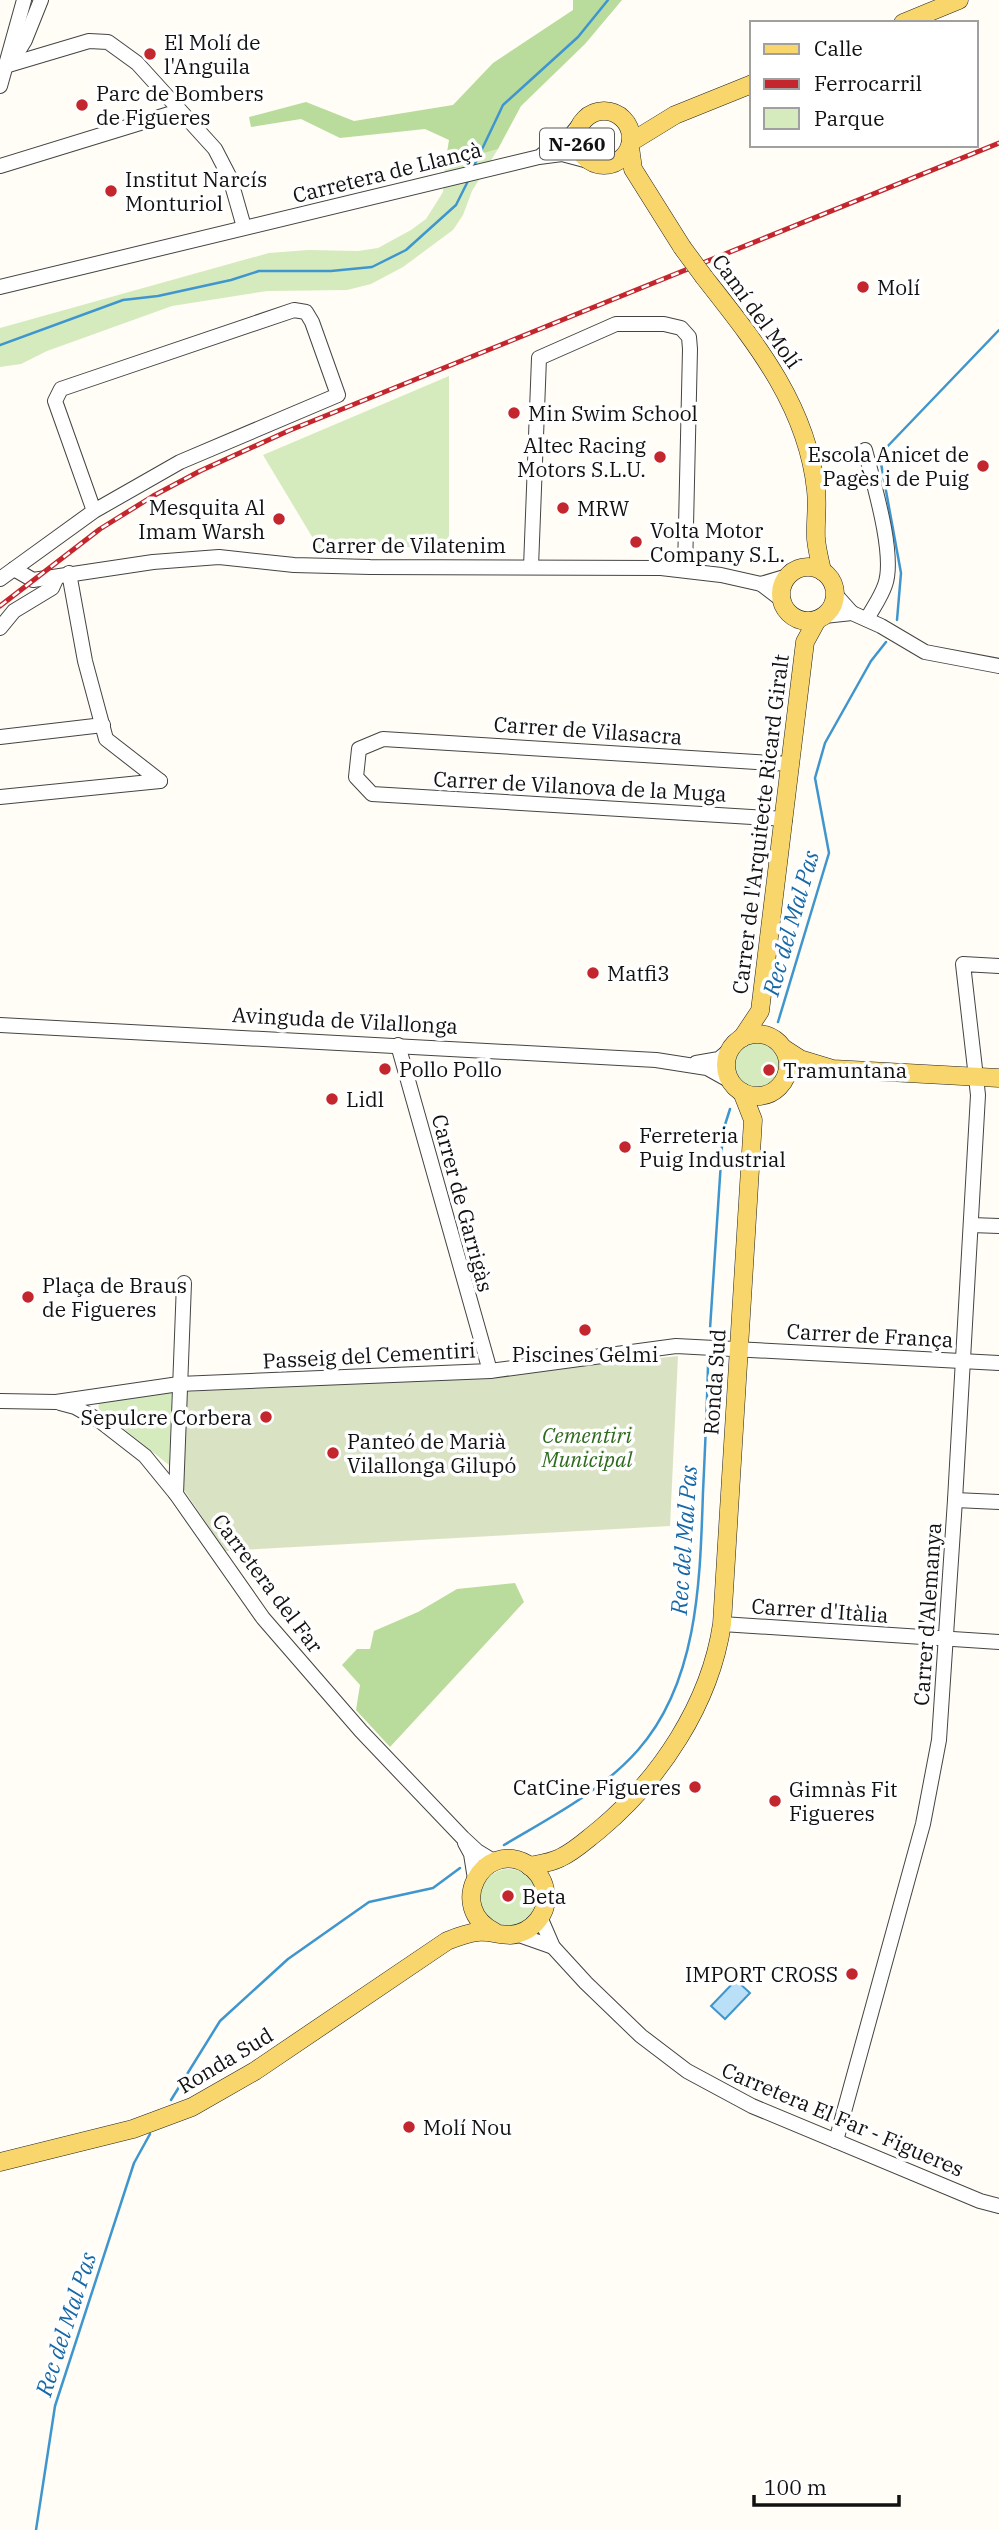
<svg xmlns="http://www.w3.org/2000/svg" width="999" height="2530" viewBox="0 0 999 2530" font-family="'IBM Plex Serif',serif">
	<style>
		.green { fill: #d5ebbd }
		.forest { fill: #b9dc9c }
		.cemetery { fill: #d9e3c4 }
		.water { fill: #b9e0f7; stroke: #3f96cf; stroke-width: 2 }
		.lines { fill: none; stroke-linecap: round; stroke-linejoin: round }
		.stream { stroke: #3f96cf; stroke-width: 2.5 }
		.minor-casing { stroke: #444; stroke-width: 16 }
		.major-casing { stroke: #222; stroke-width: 19 }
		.minor { stroke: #fff; stroke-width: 14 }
		.major { stroke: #f9d66b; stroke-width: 18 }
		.rail-casing { stroke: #c4262e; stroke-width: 5 }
		.rail { stroke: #fff; stroke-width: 2.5; stroke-dasharray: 8; stroke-linecap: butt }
		.major-bridge-casing { stroke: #222; stroke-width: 19; stroke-linecap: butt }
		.major-bridge { stroke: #f9d66b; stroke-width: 18 }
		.poi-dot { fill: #c4262e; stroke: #fff; stroke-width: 2.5 }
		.labels { text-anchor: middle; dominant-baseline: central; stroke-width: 7; stroke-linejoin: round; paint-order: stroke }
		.shield { fill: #fff; stroke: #585858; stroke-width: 2 }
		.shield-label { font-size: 19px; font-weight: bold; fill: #111 }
		.poi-label { font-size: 21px; fill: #111; stroke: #fff; text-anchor: start }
		.street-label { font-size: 21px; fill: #111; stroke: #fff }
		.park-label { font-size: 21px; font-style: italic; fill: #2f6b1f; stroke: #fff }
		.water-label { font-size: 23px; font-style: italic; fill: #1768a6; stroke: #fff }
	</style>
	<rect width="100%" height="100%" fill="#fffdf5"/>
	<g class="green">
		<path d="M498,149L472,191L463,215L453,230L403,267L371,284L347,290L267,291L172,306L47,351L21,364L0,367V328L269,253L308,250L358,251L378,248L411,230L426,219L443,192L445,165Z"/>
		<path d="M449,376V546L320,550L263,455Z"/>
		<circle cx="757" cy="1065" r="24"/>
		<path d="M172,1391L169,1465L99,1409L98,1400Z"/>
		<circle cx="509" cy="1898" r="29"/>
	</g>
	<g class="forest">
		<path d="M573,0H622L585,44L521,106L498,149L445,165L449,140L425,129L340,138L301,119L251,127L249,117L306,102L354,121L453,105L493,63L573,10Z"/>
		<path d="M515,1583L524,1602L390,1747L356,1710L360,1685L342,1665L357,1649H370L374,1631L418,1612L457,1589Z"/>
	</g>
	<path class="cemetery" d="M678,1356L670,1526L225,1551L182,1487L183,1392L497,1376L631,1358L632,1361Z"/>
	<path class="water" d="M736,1980L750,1993L725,2019L711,2006Z"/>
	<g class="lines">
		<g class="stream">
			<path d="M474,166L503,105L578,37L608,0"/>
			<path d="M0,345L123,300L158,296L231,280L259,271H331L372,267L406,250L456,205L469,179"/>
			<path d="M897,620L901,573L880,458L884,450L999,330"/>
			<path d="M778,1022L829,853L815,778L825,743L871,661L886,642"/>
			<path d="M710,1329L723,1131L730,1109"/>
			<path d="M504,1845C551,1817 602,1791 638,1750C699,1681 700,1578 703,1492C705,1450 707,1407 708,1365"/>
			<path d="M171,2100L220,2021L288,1959L369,1902L433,1888L460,1868"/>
			<path d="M36,2530L55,2406L134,2163L150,2134"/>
		</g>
		<defs>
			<g id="minor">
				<path d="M11,63L25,40L41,0"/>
				<path d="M5,66L89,41L108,42L137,63L215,149L230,178L244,227"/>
				<path d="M0,86L24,0"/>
				<path d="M543,154L566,141L582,121"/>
				<path d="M0,166L179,111"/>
				<path d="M0,287L539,157L562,154L592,162"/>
				<path d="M865,450C873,481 896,556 885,585C881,597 873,608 867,619"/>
				<path d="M531,567L539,358L616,324H664L681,328L689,337L690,349L685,570"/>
				<path d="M14,569L33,580L153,562L219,557L294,565L370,567L661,568L721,575L761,584L782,600"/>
				<path d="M69,573L85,661L106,739L160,781"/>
				<path d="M0,579L94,511L180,462L338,395L312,322L306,312L294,310L61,389L55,401L94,511"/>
				<path d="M761,584L788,576"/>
				<path d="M835,594L852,613"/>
				<path d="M824,616L852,613L881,626L925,652L999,666"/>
				<path d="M0,628L14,611L52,588L57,577"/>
				<path d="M0,737L103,725"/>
				<path d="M0,797L160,781"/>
				<path d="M785,819L372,794L356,777L359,749L383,739L790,764"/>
				<path d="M0,1025L656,1060L707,1068L732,1082"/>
				<path d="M398,1045L490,1371"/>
				<path d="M696,1063L719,1059L731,1049"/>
				<path d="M971,1225L999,1226"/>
				<path d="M0,1401L56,1402L179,1384L490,1371L676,1346L999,1363"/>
				<path d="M60,1403L75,1407L100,1421L145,1456L176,1494L263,1618L361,1731L463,1838L477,1851L495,1862"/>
				<path d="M176,1494L184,1283"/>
				<path d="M955,1500L999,1502"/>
				<path d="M722,1624L999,1642"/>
				<path d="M465,1843L471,1854L475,1879"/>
				<path d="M540,1917L553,1947L586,1983L641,2036L687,2071L752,2106L980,2201L999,2206"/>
				<path d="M516,1934L553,1947"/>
				<path d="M836,2141L923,1824L939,1740L955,1500L978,1095L963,964L999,966"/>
			</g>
			<g id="major">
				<path d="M903,23L959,0"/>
				<circle cx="604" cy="138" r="27"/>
				<path d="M631,142L675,115L752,84"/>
				<path d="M630,147L633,169L682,247"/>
				<path d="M704,277C755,342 807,405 816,490C818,506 815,523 816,539C817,550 820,561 822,571"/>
				<circle cx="808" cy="594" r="27"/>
				<circle cx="757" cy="1065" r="31"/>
				<path d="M742,1038L760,1011L805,642L817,620"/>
				<path d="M783,1048L800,1059L833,1069L999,1078"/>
				<path d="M529,1866C539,1864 550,1863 560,1858C575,1851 586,1840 599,1830C660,1779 710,1704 722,1624L753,1120L742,1092"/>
				<path d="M0,2162L133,2129L192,2107L255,2071L447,1941C457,1937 467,1933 478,1932C489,1931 499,1935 510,1935C533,1933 550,1912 545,1890C543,1879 536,1870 527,1864C483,1839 445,1908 495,1932"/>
			</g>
		</defs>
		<use href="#minor" class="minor-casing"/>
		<use href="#major" class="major-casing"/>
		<use href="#minor" class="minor"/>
		<use href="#major" class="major"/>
		<defs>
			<path id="rail" d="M0,606L100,529L153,496L200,471L288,431L999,143"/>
		</defs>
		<use href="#rail" class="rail-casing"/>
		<use href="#rail" class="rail"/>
		<defs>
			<path id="major-bridge" d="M682,247L704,277"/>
		</defs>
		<use href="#major-bridge" class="major-bridge-casing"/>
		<use href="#major-bridge" class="major-bridge"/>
	</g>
	<g class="poi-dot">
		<circle cx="150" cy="54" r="7"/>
		<circle cx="82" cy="105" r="7"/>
		<circle cx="111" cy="191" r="7"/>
		<circle cx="863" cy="287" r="7"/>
		<circle cx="514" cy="413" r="7"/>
		<circle cx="660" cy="457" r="7"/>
		<circle cx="983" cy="466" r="7"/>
		<circle cx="563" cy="508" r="7"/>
		<circle cx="279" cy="519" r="7"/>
		<circle cx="636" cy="542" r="7"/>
		<circle cx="593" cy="973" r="7"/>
		<circle cx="385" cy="1069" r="7"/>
		<circle cx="769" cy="1070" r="7"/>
		<circle cx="332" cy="1099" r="7"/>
		<circle cx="625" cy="1147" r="7"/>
		<circle cx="28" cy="1297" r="7"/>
		<circle cx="585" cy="1330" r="7"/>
		<circle cx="266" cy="1417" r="7"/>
		<circle cx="333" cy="1453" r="7"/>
		<circle cx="695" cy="1787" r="7"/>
		<circle cx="775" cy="1801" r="7"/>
		<circle cx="508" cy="1896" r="7"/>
		<circle cx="852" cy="1974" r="7"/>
		<circle cx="409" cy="2127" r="7"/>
	</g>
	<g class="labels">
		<rect class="shield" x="540" y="128.5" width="74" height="31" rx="5"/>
		<g class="shield-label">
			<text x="577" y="144">N-260</text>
		</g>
		<g class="poi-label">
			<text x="164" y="42">El Molí de<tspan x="164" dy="24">l'Anguila</tspan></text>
			<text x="96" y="93">Parc de Bombers<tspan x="96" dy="24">de Figueres</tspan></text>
			<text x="125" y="179">Institut Narcís<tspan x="125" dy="24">Monturiol</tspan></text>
			<text x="877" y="287">Molí</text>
			<text x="528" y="413">Min Swim School</text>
			<text x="646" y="445" text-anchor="end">Altec Racing<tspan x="646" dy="24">Motors S.L.U.</tspan></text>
			<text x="969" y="454" text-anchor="end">Escola Anicet de<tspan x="969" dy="24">Pagès i de Puig</tspan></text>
			<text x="265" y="507" text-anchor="end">Mesquita Al<tspan x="265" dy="24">Imam Warsh</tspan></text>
			<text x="577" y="508">MRW</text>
			<text x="650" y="530">Volta Motor<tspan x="650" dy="24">Company S.L.</tspan></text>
			<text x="607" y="973">Matfi3</text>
			<text x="399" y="1069">Pollo Pollo</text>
			<text x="783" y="1070">Tramuntana</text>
			<text x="346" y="1099">Lidl</text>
			<text x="639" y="1135">Ferreteria<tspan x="639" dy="24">Puig Industrial</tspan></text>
			<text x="42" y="1285">Plaça de Braus<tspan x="42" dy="24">de Figueres</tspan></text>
			<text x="585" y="1354" text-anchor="middle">Piscines Gelmi</text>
			<text x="252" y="1417" text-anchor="end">Sepulcre Corbera</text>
			<text x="347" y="1441">Panteó de Marià<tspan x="347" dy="24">Vilallonga Gilupó</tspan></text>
			<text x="681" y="1787" text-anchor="end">CatCine Figueres</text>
			<text x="789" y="1789">Gimnàs Fit<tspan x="789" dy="24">Figueres</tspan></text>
			<text x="522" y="1896">Beta</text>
			<text x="838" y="1974" text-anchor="end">IMPORT CROSS</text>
			<text x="423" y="2127">Molí Nou</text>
		</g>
		<g class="street-label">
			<text transform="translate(387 172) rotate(-14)">Carretera de Llançà</text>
			<text transform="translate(757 311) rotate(54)">Camí del Molí</text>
			<text x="409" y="545">Carrer de Vilatenim</text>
			<text transform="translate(588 730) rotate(4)">Carrer de Vilasacra</text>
			<text transform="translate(580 786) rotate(3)">Carrer de Vilanova de la Muga</text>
			<text transform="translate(760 824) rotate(-83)">Carrer de l'Arquitecte Ricard Giralt</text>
			<text transform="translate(345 1020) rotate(3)">Avinguda de Vilallonga</text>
			<text transform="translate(463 1203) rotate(75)">Carrer de Garrigàs</text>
			<text transform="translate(870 1335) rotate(3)">Carrer de França</text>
			<text transform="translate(369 1355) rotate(-3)">Passeig del Cementiri</text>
			<text transform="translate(714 1382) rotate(-86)">Ronda Sud</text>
			<text transform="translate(268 1583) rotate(53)">Carretera del Far</text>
			<text transform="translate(820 1610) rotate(4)">Carrer d'Itàlia</text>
			<text transform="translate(927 1614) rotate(-86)">Carrer d'Alemanya</text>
			<text transform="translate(225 2060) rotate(-31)">Ronda Sud</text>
			<text transform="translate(843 2119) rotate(23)">Carretera El Far - Figueres</text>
		</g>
		<g class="park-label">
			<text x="587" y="1435">Cementiri<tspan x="587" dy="24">Municipal</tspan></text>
		</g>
		<g class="water-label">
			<text transform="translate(790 923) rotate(-74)">Rec del Mal Pas</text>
			<text transform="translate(683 1540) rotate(-86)">Rec del Mal Pas</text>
			<text transform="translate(65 2324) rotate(-72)">Rec del Mal Pas</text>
		</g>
	</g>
	<rect x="750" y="21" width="228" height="126" fill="#ffffff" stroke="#a0a0a0" stroke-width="2"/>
	<rect x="764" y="44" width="35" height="10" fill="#f9d66b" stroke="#a0a0a0" stroke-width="2"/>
	<text x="814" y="56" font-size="21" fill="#111111">Calle</text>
	<rect x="764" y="79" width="35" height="10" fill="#c4262e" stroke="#a0a0a0" stroke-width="2"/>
	<text x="814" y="91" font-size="21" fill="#111111">Ferrocarril</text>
	<rect x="764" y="108" width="35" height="21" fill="#d5ebbd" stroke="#a0a0a0" stroke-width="2"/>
	<text x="814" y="126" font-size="21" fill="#111111">Parque</text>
	<path d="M754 2495v10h145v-10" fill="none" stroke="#111111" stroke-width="3.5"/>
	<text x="764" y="2495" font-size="21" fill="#111111" stroke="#ffffff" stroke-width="5" paint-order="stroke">100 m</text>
</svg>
